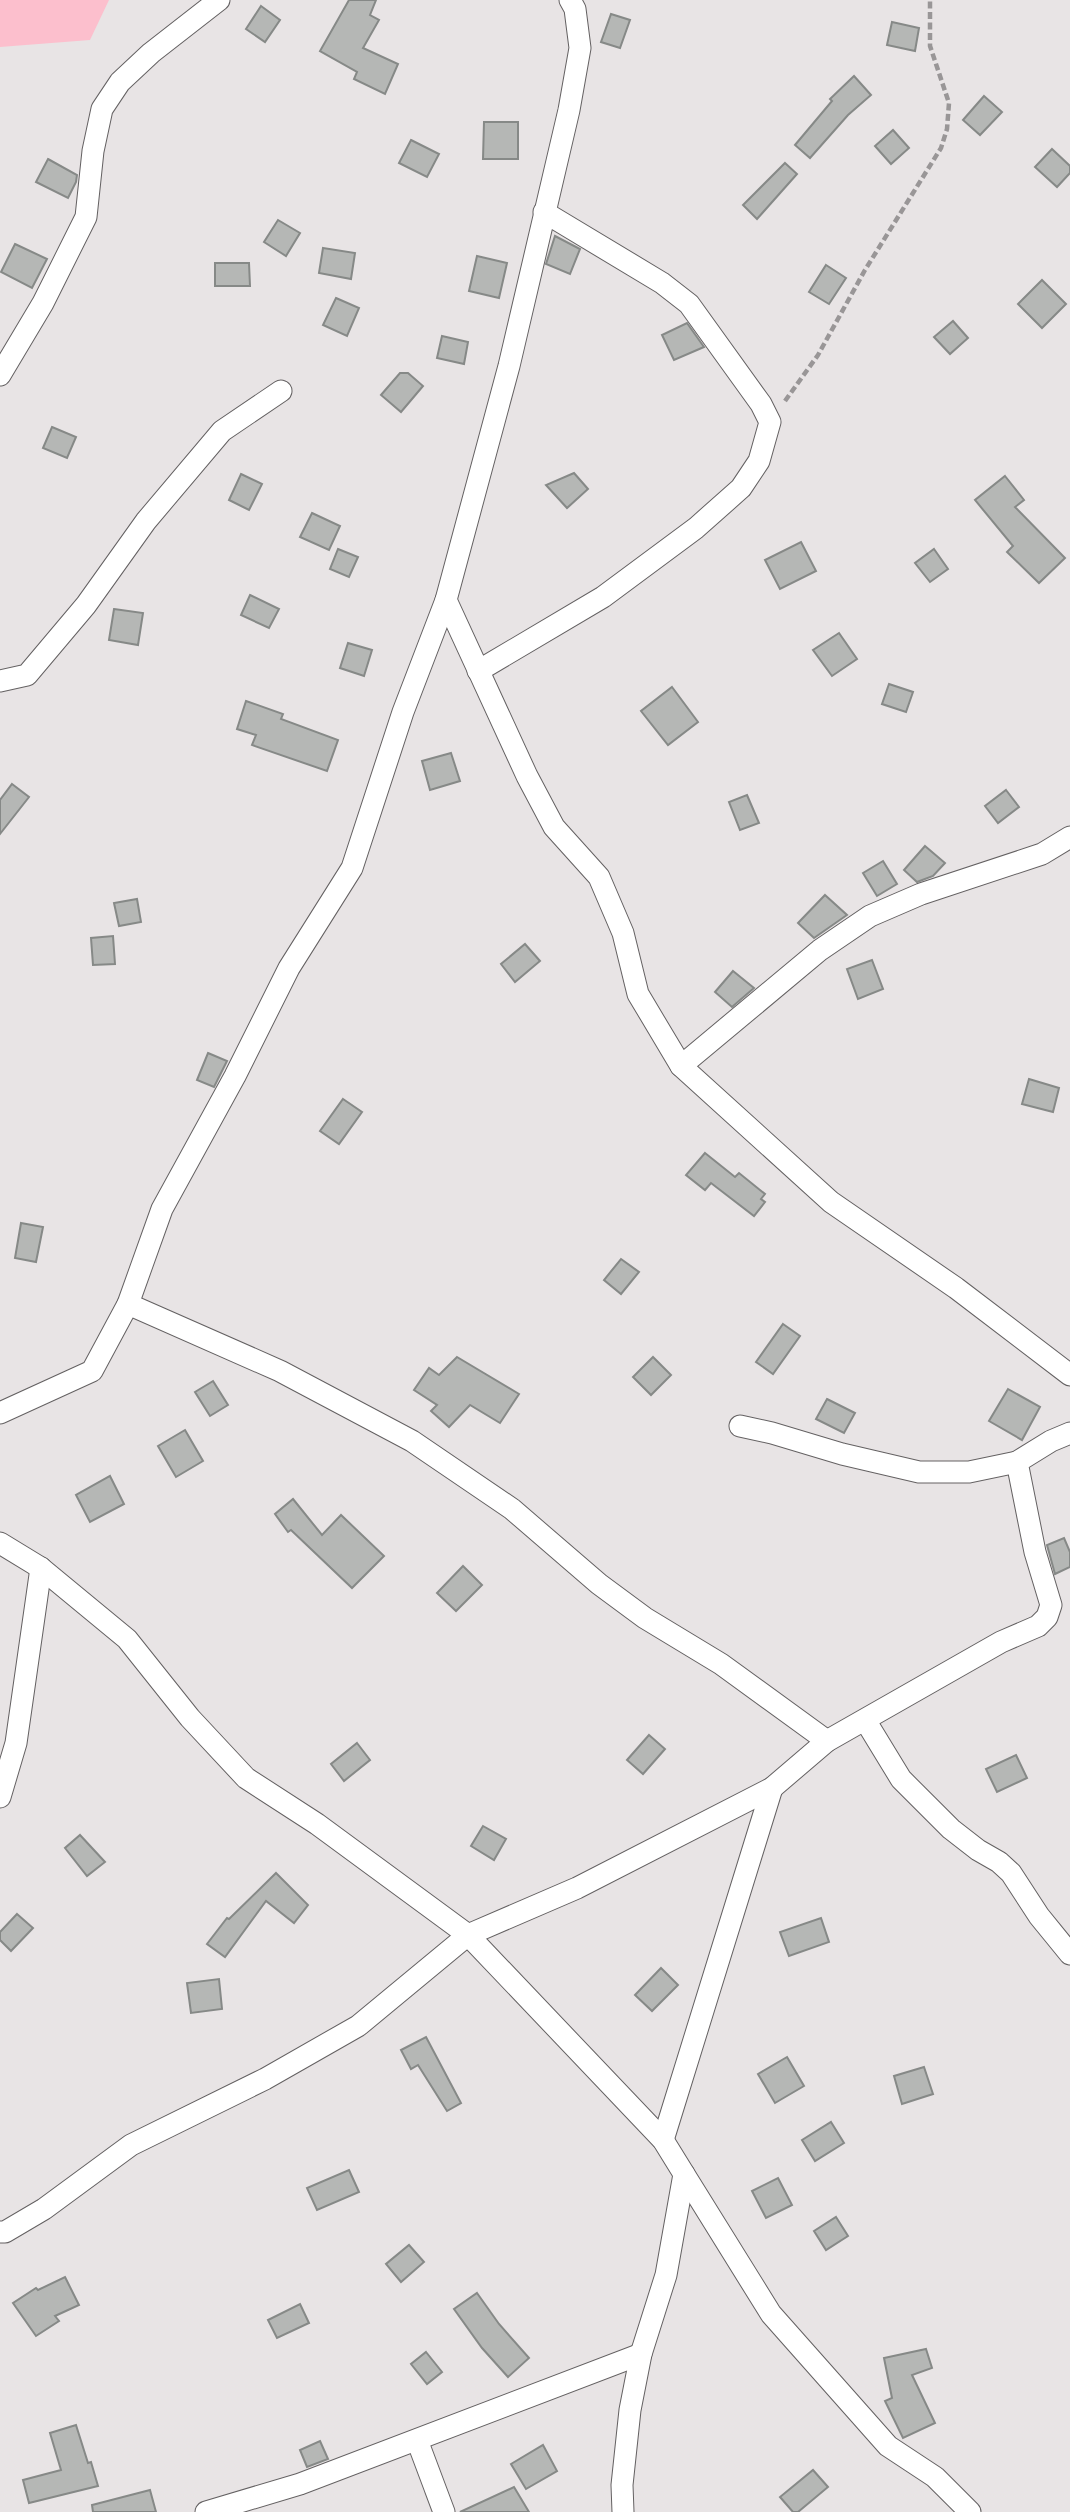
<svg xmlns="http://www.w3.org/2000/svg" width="1070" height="2512" viewBox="0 0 1070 2512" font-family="'Golos Text',sans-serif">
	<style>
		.green { fill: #fcbfcd }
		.building { fill: #b5b7b5; stroke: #868987; stroke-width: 2 }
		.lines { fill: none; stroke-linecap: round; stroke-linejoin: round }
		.minor-casing { stroke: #646162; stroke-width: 23 }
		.path { stroke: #999697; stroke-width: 4.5; stroke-dasharray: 7 3.5; stroke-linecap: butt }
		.minor { stroke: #fff; stroke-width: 21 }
	</style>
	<rect width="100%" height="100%" fill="#e8e4e5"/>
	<path class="green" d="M0,0H109L90,40L0,47Z"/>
	<g class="building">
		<path d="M349,0H376L370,15L379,20L363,48L398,64L385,94L354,79L357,72L320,51Z"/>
		<path d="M261,6L280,20L265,42L246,29Z"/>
		<path d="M611,14L630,20L620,48L601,42Z"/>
		<path d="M892,22L919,28L915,51L887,45Z"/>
		<path d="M854,76L871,95L848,115L810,158L795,145L832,101L830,99Z"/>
		<path d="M984,96L1002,112L980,135L963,120Z"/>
		<path d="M484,122H518V159H483Z"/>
		<path d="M893,130L909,148L891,164L875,146Z"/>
		<path d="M411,140L439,154L427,177L399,163Z"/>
		<path d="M1052,149L1070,166V173L1057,187L1035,167Z"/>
		<path d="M48,159L77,175L76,182L68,198L36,182Z"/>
		<path d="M785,163L797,174L757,219L743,205Z"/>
		<path d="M278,220L300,233L286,256L264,242Z"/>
		<path d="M555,236L580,249L570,274L546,264Z"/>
		<path d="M15,244L47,259L32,288L1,272Z"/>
		<path d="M323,248L355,253L351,279L319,273Z"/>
		<path d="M477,256L507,263L499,298L469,291Z"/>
		<path d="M215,263H249L250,286H215Z"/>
		<path d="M826,265L846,278L829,304L809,292Z"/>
		<path d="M1042,280L1066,304L1042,328L1018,304Z"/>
		<path d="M336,298L359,308L347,336L323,325Z"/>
		<path d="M953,321L968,338L950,354L934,337Z"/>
		<path d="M687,323L704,347L674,360L662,335Z"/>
		<path d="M442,336L468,342L464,364L437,358Z"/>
		<path d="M400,373H408L423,386L401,412L381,395Z"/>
		<path d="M52,427L76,437L67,458L43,448Z"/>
		<path d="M574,473L588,489L567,508L546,485Z"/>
		<path d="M241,474L262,484L249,510L229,500Z"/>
		<path d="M1005,476L1024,500L1015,507L1065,558L1039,583L1007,552L1013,546L975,500Z"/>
		<path d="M312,513L340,526L329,550L300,537Z"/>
		<path d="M801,542L816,571L780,589L765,560Z"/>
		<path d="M338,549L358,557L349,577L330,569Z"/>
		<path d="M934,549L948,569L930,582L915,563Z"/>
		<path d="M250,595L279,609L269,628L241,615Z"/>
		<path d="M114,609L143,613L138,645L109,640Z"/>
		<path d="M839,633L857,659L832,676L813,650Z"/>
		<path d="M348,643L372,650L364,676L340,668Z"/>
		<path d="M889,684L913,692L906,712L882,704Z"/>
		<path d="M672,687L698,722L668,745L641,711Z"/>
		<path d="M246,701L283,714L281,719L338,740L327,771L252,745L256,735L237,729Z"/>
		<path d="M451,753L460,781L430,790L422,761Z"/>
		<path d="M12,784L29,797L0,834V800Z"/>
		<path d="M1006,790L1019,807L998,823L985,806Z"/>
		<path d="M747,795L759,823L740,830L729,802Z"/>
		<path d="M925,846L945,863L933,876L917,882L904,870Z"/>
		<path d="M883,861L897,884L877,896L863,873Z"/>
		<path d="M825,895L847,915L814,938L798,923Z"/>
		<path d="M137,899L141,922L119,926L114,903Z"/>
		<path d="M113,936L115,964L93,965L91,938Z"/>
		<path d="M525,944L540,961L515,982L501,964Z"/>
		<path d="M872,960L883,989L858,999L847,969Z"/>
		<path d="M733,971L754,988L732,1007L715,992Z"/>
		<path d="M208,1053L227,1061L214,1087L197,1080Z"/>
		<path d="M1029,1079L1059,1088L1053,1112L1022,1104Z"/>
		<path d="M343,1099L362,1112L339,1144L320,1131Z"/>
		<path d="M705,1153L735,1177L739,1173L765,1194L761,1199L765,1202L754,1216L711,1183L705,1190L686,1175Z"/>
		<path d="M21,1223L43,1227L36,1262L15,1258Z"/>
		<path d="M621,1259L639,1272L621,1294L604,1280Z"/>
		<path d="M783,1324L800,1336L773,1374L756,1362Z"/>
		<path d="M457,1357L519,1394L500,1423L470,1405L449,1427L431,1411L437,1405L414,1390L429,1368L439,1375Z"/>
		<path d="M653,1357L671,1375L651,1395L633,1377Z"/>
		<path d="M213,1381L228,1405L210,1416L195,1392Z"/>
		<path d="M1008,1389L1040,1407L1022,1440L989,1421Z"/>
		<path d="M827,1399L855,1413L844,1433L816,1419Z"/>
		<path d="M185,1430L203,1461L176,1477L158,1446Z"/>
		<path d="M110,1476L124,1504L90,1522L76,1495Z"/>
		<path d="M293,1499L322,1535L341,1515L384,1556L352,1588L291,1530L288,1532L275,1514Z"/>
		<path d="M1064,1538L1070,1552V1567L1055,1574L1047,1545Z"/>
		<path d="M463,1566L482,1585L456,1611L437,1593Z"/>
		<path d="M649,1735L665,1749L643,1774L627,1760Z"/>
		<path d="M357,1743L370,1760L344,1781L331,1764Z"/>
		<path d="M1016,1755L1027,1778L997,1792L986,1769Z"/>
		<path d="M483,1826L506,1839L494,1860L471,1846Z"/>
		<path d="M80,1835L105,1862L87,1876L65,1848Z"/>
		<path d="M276,1873L308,1905L294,1923L266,1901L225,1957L207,1944L227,1918L229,1919Z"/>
		<path d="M17,1914L33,1928L11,1951L0,1940V1932Z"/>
		<path d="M821,1918L829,1942L789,1956L780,1932Z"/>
		<path d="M661,1968L678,1985L652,2011L635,1995Z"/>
		<path d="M219,1979L222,2009L191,2013L187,1983Z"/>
		<path d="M426,2037L461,2103L447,2111L418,2065L411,2069L401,2050Z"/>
		<path d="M787,2057L804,2086L775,2103L758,2074Z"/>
		<path d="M924,2067L933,2094L902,2104L894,2076Z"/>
		<path d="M831,2122L844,2143L815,2161L802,2140Z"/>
		<path d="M349,2170L359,2192L317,2210L307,2188Z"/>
		<path d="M778,2178L792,2205L766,2218L752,2191Z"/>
		<path d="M836,2217L848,2236L826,2250L814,2231Z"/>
		<path d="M409,2245L424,2262L401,2282L386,2264Z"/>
		<path d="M65,2277L79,2305L55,2316L59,2321L36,2336L13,2303L36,2288L38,2290Z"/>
		<path d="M477,2293L499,2324L529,2358L508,2377L482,2348L454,2309Z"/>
		<path d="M300,2304L309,2323L277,2338L268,2320Z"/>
		<path d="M926,2349L932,2368L912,2375L935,2423L903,2438L885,2401L892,2398L884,2358Z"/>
		<path d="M426,2352L442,2372L427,2384L411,2364Z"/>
		<path d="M76,2425L88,2463L91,2462L98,2486L29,2503L23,2480L61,2470L50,2433Z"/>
		<path d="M320,2441L328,2459L307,2467L300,2450Z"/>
		<path d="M543,2445L557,2471L526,2489L511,2464Z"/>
		<path d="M813,2470L828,2487L798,2512H793L780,2497Z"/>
		<path d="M514,2487L529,2512H460Z"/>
		<path d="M150,2490L156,2512H93L92,2505Z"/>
	</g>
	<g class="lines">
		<defs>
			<g id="minor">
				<path d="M0,375L43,303L86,217L93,151L102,109L120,82L151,53L219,0"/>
				<path d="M446,600L527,776L554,827L599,877L623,933L638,994L681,1066L831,1202L956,1288L1070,1375"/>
				<path d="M478,671L603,597L696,528L741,488L759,461L770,422L761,404L689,304L662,283L544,212"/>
				<path d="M0,681L27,675L86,605L146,521L222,431L281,391"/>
				<path d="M681,1066L820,950L870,916L921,894L1042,854L1070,837"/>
				<path d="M128,1304L280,1371L412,1441L512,1509L599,1584L645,1618L721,1664L827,1741"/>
				<path d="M0,1413L92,1371L128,1304L162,1209L235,1076L289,968L352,868L403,712L446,600L509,366L569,110L580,48L575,9L570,0"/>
				<path d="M740,1426L772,1433L842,1454L919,1472H969L1017,1462"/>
				<path d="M0,1543L41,1568L127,1639L190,1718L246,1778L317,1824L468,1935L663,2140L684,2174L666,2275L641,2354L630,2410L622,2485L623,2512"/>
				<path d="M865,1720L901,1779L951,1829L978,1850L999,1862L1011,1873L1039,1916L1070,1954"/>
				<path d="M0,1797L16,1743L41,1568"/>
				<path d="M663,2140L772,1788"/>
				<path d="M684,2174L771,2314L888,2446L935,2477L970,2512"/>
				<path d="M0,2232H5L44,2209L131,2145L265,2079L358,2026L468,1935L577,1888L772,1788L827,1741L1001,1642L1038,1626L1047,1617L1051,1605L1035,1552L1017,1462L1051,1441L1070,1433"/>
				<path d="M417,2440L444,2512"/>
				<path d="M206,2512L300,2484L641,2354"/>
			</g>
		</defs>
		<use href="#minor" class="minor-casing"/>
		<path class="path" d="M785,401L818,355L865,270L941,148L947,129L949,103L930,46V0"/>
		<use href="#minor" class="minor"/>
	</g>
</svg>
